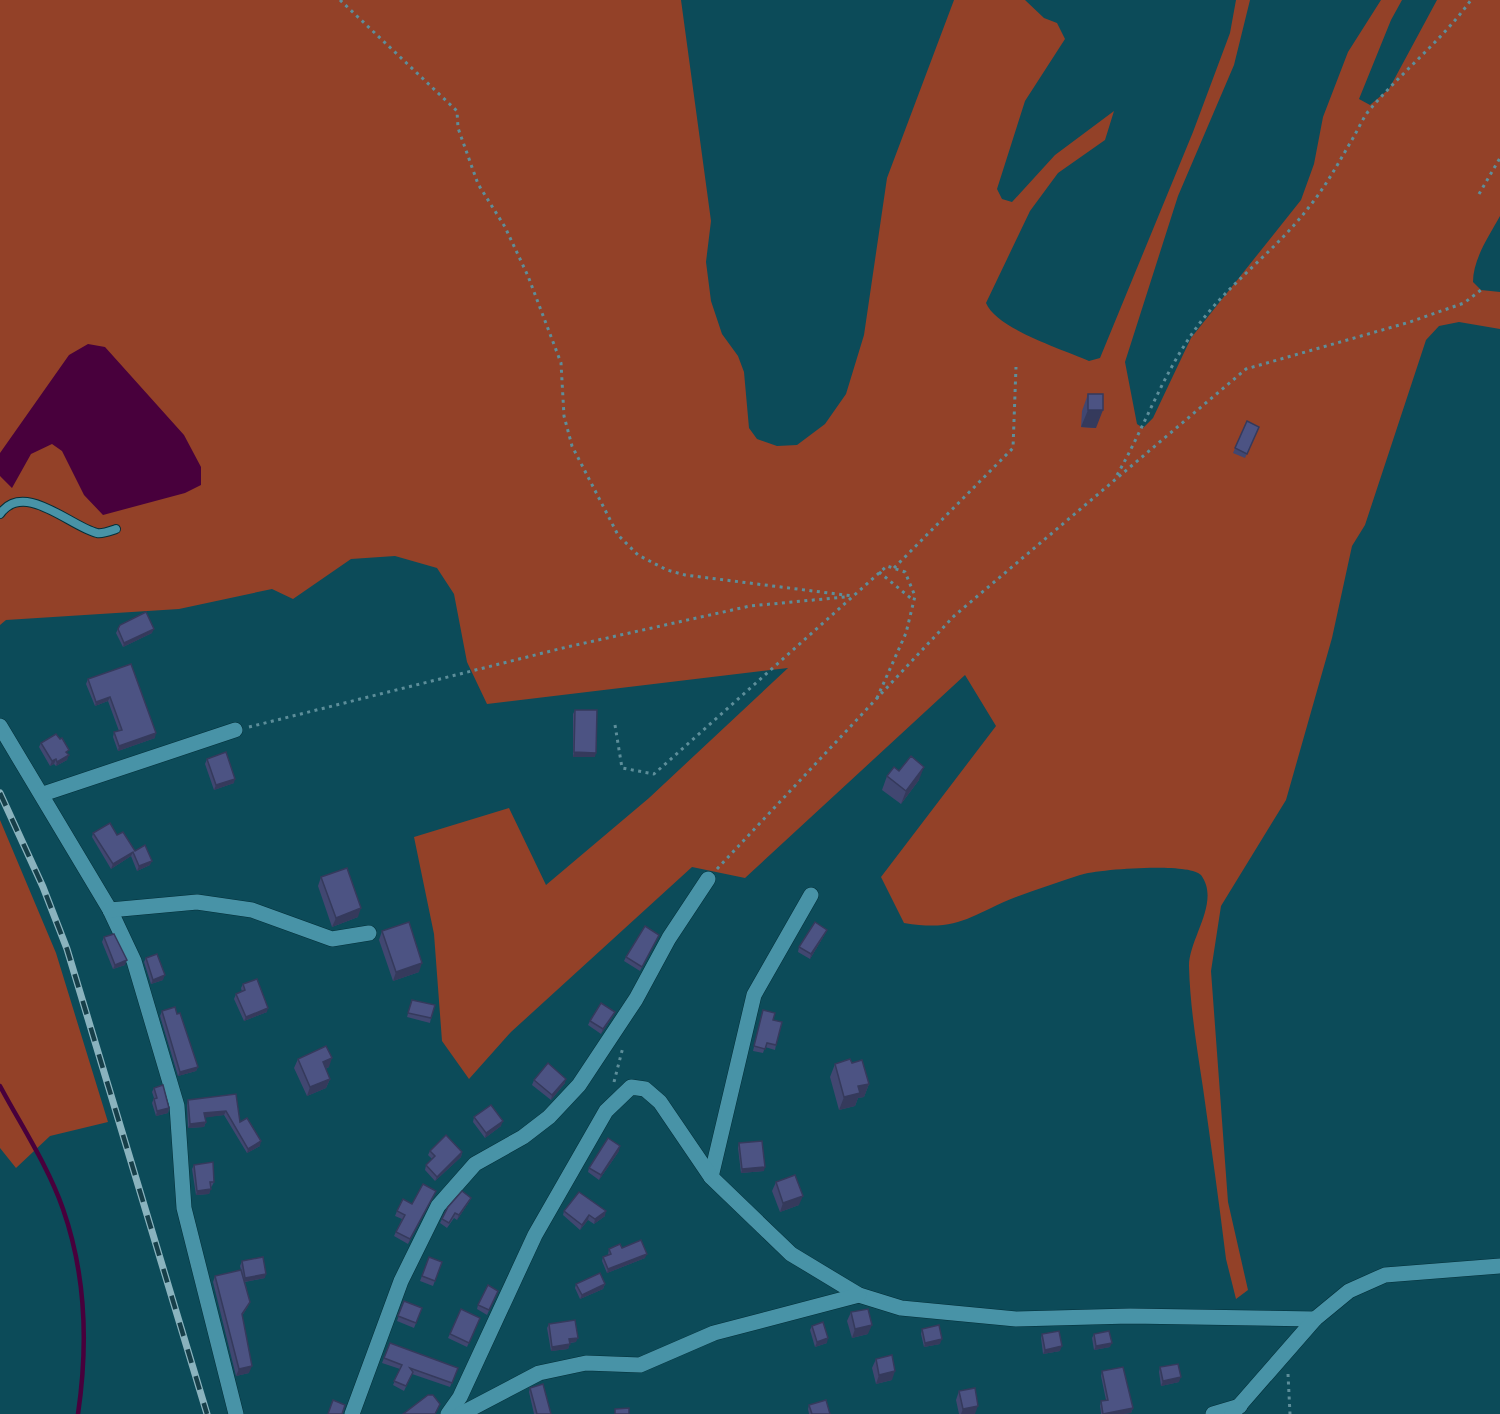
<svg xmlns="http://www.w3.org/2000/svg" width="1500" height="1414" viewBox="0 0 1500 1414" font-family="Commissioner,sans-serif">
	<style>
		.green { fill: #934128 }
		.water { fill: #48003c }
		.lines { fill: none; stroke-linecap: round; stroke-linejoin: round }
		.stream { stroke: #48003c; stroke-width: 4.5 }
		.service-casing { stroke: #042f39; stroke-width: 10 }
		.minor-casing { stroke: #042f39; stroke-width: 16 }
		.tertiary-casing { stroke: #042f39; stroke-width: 16 }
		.path { stroke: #5d8e9a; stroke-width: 3; stroke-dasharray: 3 4.5; stroke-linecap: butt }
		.service { stroke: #4893a7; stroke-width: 8 }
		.minor { stroke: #4893a7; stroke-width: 15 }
		.tertiary { stroke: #4893a7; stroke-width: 15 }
		.rail-casing { stroke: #8ab3be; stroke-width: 7 }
		.rail { stroke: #173f49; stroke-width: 4.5; stroke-dasharray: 14; stroke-linecap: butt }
		.wall { fill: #414771 }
		.shaded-wall { fill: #353a5c }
		.building { fill: #4c5383; stroke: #353a5c; stroke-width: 1.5 }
	</style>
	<rect width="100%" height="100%" fill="#0c4b59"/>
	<g class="green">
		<path d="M0,0H681L711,221L706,262L711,301L722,334L738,356L744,372L749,428L757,439L777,446L797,445L825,424L846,394L864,335L887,178L954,0H1025L1044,18L1057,23L1065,39L1025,101L997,189L1002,199L1012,202L1055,155L1114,111L1105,140L1058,173L1030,211L986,303C997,329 1062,349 1089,361L1100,358L1193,132L1230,33L1236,0H1250L1234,65L1178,196L1125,362L1137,424L1143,428L1153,418L1191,338L1301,200L1314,164L1323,117L1348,52L1381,0H1402L1391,20L1359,99L1370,105L1389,89L1437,0H1500V216C1489,236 1473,259 1473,282L1481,290L1500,292V329L1459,322L1439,326L1426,340L1365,525L1352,546L1332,638L1286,800L1221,906L1211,971L1228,1202L1248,1290L1236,1299L1226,1259C1219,1202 1211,1145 1203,1088C1197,1048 1190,1007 1189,966C1189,938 1221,902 1201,875C1190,862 1097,869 1080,875C1059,882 1037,889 1016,897C968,916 959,932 904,923L881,877L996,726L965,675L745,878L692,867L511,1032L469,1079L442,1041L434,934L414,837L509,808L546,885L649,798L788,668L487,704L467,662L454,594L437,568L395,556L351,559L293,599L272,589L179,609L6,620L0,625Z"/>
		<path d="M0,820L56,953L108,1122L50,1136L16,1168L0,1148Z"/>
	</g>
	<path class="water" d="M88,344L105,347L184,435L201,467V485L185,493L103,515L84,495L62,451L52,444L31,454L12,488L0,476V453L69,355Z"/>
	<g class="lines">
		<path class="stream" d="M0,1086C22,1127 48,1166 63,1209C86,1275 88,1346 78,1414"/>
		<defs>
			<path id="service" d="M0,514C24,480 71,527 97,533C103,534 110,531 116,529"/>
			<g id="minor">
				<path d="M0,726L110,910L134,961L177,1106L184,1208L236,1414"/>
				<path d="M43,794L235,730"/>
				<path d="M110,910L197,902L252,910L332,939L369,933"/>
				<path d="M711,1177L754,995L811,895"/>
				<path d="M352,1414L401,1281L438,1206L475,1164L523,1137L549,1117L579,1085L636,999L669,938L708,879"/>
				<path d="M448,1414L460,1397L535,1235L606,1111L631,1087L645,1089L660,1102L711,1177L791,1254L859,1295L901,1308L1016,1319L1130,1316L1315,1319"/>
				<path d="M461,1414L539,1373L586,1363L640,1365L714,1333L859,1295"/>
				<path d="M1213,1414L1240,1406"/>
			</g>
			<path id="tertiary" d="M1232,1414L1315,1319L1349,1291L1385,1275L1500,1266"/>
		</defs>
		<use href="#service" class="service-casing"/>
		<use href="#minor" class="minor-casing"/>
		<use href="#tertiary" class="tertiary-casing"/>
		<g class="path">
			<path d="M340,0L457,111L458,128L478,184L505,227L528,276L561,363L564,416L572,446L618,535L638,555L667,570L685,575L853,596"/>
			<path d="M1479,194L1500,158"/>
			<path d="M1117,475C1144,428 1162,376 1194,331C1227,284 1275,252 1309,207C1326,186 1339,162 1353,138C1359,128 1364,115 1372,107C1404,70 1442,40 1471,0"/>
			<path d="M894,568L1013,448L1016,367"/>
			<path d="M879,572L913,600"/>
			<path d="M615,725L622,768L654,774L887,566L905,572L915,596L906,633L877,698"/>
			<path d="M249,727L567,647L750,606L845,597"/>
			<path d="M717,869L954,616L1246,369L1410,322L1464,303L1481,290"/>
			<path d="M614,1082L623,1047"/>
			<path d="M1288,1374L1290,1414"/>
		</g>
		<use href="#service" class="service"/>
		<use href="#minor" class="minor"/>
		<use href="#tertiary" class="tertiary"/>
		<defs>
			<path id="rail" d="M0,793L43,887L67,949L207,1414"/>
		</defs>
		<use href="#rail" class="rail-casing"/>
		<use href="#rail" class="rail"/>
	</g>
	<g class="wall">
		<path d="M1088,394L1096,428L1081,427L1082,411Z"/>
		<path d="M1247,421L1259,427L1245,458L1233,453Z"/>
		<path d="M118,629L152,633L123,647L116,633Z"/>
		<path d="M131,664L155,738L118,751L113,737L114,732L119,731L108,701L95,706L86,684L88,679Z"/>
		<path d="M575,710L595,757H573V714Z"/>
		<path d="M41,743L68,754L67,760L56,766L54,764L50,766L39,747Z"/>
		<path d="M207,759L234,783L214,790L205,764Z"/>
		<path d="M899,771L919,780L901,804L882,790L887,776Z"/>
		<path d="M93,833L117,835L150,865L137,871L131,856L111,869L92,837Z"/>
		<path d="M321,877L358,917L332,927L318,886Z"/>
		<path d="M827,930L825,934L810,959L798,952L799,947Z"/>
		<path d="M382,931L419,972L393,981L379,940Z"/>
		<path d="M659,935L640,971L624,961L626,957Z"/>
		<path d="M104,937L125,965L113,969L102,942Z"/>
		<path d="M146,958L163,980L151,984L144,962Z"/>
		<path d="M243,984L267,1012L244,1021L234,999L236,994L242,992L241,988Z"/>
		<path d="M412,1000L431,1018L430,1023L407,1017Z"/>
		<path d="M763,1010L773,1020L776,1045L775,1050L765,1047L763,1053L753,1051Z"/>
		<path d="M162,1011L198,1067L196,1071L178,1076L160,1016Z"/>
		<path d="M615,1012L613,1016L601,1034L588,1025L590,1021Z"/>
		<path d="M298,1059L329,1067L325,1069L330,1079L326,1088L307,1096L294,1068Z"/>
		<path d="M835,1064L869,1084L864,1097L858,1098L855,1106L839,1110L830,1077Z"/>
		<path d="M534,1080L565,1083L551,1100L532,1085Z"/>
		<path d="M154,1088L169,1108L168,1113L156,1116L152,1103L154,1098L152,1092Z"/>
		<path d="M236,1094L240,1122L260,1146L247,1153L224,1115L205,1117L206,1122L204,1127L188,1128L187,1105L188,1100Z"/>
		<path d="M474,1117L501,1126L485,1138L473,1122Z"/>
		<path d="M739,1143L764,1171L741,1173L738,1148Z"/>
		<path d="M430,1151L462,1152L461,1157L435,1181L425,1170L426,1165L432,1159L428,1155Z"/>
		<path d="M619,1151L599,1180L588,1172L589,1168Z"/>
		<path d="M194,1165L214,1182L212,1186L211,1187L209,1194L196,1195L192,1169Z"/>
		<path d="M776,1182L799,1205L780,1212L772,1191Z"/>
		<path d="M434,1195L408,1244L394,1236L402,1219L395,1216L397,1211Z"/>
		<path d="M471,1198L469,1202L457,1220L454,1218L447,1228L440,1223L442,1219Z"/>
		<path d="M564,1211L605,1216L594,1224L588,1220L580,1230L563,1215Z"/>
		<path d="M622,1248L645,1258L607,1273L602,1261L603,1257L608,1255L609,1249Z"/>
		<path d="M429,1257L442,1262L433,1286L420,1281Z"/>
		<path d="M242,1261L265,1278L245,1282L250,1302L247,1308L242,1316L249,1373L236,1376L213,1282L215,1276L241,1270L240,1266Z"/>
		<path d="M576,1284H605L603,1289L580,1299L575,1288Z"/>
		<path d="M498,1291L487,1315L477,1309L478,1305Z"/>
		<path d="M404,1301L422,1308L414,1328L397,1321Z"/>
		<path d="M461,1309L480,1318L467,1347L448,1338Z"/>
		<path d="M851,1312L868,1334L852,1338L847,1321Z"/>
		<path d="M549,1324L576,1342L570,1343L568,1349L551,1351L547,1328Z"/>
		<path d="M812,1326L827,1343L815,1347L810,1330Z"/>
		<path d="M922,1329L940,1344L924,1347L921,1334Z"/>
		<path d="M1042,1334L1060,1351L1043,1354L1041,1338Z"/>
		<path d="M1094,1334L1110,1347L1094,1350L1092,1338Z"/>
		<path d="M390,1343L458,1368L450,1387L412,1374L404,1391L393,1385L400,1369L382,1363Z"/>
		<path d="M876,1359L892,1380L876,1384L872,1368Z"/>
		<path d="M1160,1367L1179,1382L1161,1386L1159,1372Z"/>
		<path d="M1102,1371L1133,1408L1131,1413L1123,1414H1101L1100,1406L1101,1401L1106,1400L1101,1376Z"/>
		<path d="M530,1388L551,1414H534L529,1392Z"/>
		<path d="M959,1391L975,1414H959L956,1400Z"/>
		<path d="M809,1405L830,1414H809L808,1409Z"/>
	</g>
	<g class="shaded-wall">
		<path d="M1088,410H1103L1096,428L1081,427Z"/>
		<path d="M154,629L152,633L123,647L124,643Z"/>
		<path d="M110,697L108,701L95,706L96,702Z"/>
		<path d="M156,733L155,738L118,751L119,746Z"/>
		<path d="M574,752L596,753L595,757H573Z"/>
		<path d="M69,755L67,760L56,766L57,762Z"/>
		<path d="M56,759L54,764L50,766L52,761Z"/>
		<path d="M924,767L919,780L901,804L906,791Z"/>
		<path d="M235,779L234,783L214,790L216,785Z"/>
		<path d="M133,852L131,856L111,869L113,864Z"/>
		<path d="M152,861L150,865L137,871L139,866Z"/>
		<path d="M361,908L358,917L332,927L336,918Z"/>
		<path d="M827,930L825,934L810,959L811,954Z"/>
		<path d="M127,960L125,965L113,969L115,965Z"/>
		<path d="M422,963L419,972L393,981L396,972Z"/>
		<path d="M165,975L163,980L151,984L153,980Z"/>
		<path d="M268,1008L267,1012L244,1021L246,1017Z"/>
		<path d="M615,1012L613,1016L601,1034L603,1029Z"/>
		<path d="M332,1058L329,1067L320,1071L323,1062Z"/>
		<path d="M198,1067L196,1071L178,1076L180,1072Z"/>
		<path d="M330,1079L326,1088L307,1096L310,1087Z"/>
		<path d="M566,1079L565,1083L551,1100L552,1095Z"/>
		<path d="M869,1084L864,1097L858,1098L855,1106L839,1110L844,1097L858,1086Z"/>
		<path d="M169,1108L168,1113L156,1116L157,1111Z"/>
		<path d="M226,1111L224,1115L203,1118L204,1113Z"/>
		<path d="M503,1121L501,1126L485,1138L486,1133Z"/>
		<path d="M206,1122L204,1127L188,1128L190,1124Z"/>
		<path d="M261,1141L260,1146L247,1153L248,1149Z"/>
		<path d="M620,1146L619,1151L599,1180L601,1175Z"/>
		<path d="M462,1152L461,1157L435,1181L437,1177Z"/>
		<path d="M765,1167L764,1171L741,1173L742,1169Z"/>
		<path d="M211,1189L209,1194L196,1195L197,1191Z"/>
		<path d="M436,1191L434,1195L408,1244L410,1239Z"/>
		<path d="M803,1196L799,1205L780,1212L783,1203Z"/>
		<path d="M471,1198L469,1202L457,1220L459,1215Z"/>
		<path d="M606,1211L605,1216L594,1224L595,1219Z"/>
		<path d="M589,1215L588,1220L580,1230L582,1225Z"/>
		<path d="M647,1254L645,1258L607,1273L608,1269Z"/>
		<path d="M266,1274L265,1278L243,1282L245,1278Z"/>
		<path d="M605,1284L603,1289L580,1299L582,1295Z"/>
		<path d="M250,1302L247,1308L239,1320L242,1314Z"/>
		<path d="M872,1325L868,1334L852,1338L855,1329Z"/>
		<path d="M578,1338L576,1342L567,1343L569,1339Z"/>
		<path d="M828,1338L827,1343L815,1347L817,1342Z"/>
		<path d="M942,1339L940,1344L924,1347L925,1343Z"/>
		<path d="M1112,1343L1110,1347L1094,1350L1096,1346Z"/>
		<path d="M570,1344L568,1349L551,1351L552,1347Z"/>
		<path d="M1062,1346L1060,1351L1043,1354L1045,1350Z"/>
		<path d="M252,1366L249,1373L236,1376L239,1369Z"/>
		<path d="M895,1371L892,1380L876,1384L879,1375Z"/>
		<path d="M1181,1377L1179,1382L1161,1386L1163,1381Z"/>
		<path d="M978,1406L975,1414H961L963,1409Z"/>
		<path d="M1133,1408L1131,1413L1123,1414H1103Z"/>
	</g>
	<g class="building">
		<rect x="1088" y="394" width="15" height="16"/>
		<path d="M1247,421L1259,427L1247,454L1235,448Z"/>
		<path d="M146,612L154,629L124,643L118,629L120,625Z"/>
		<path d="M131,664L156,733L119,746L114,732L122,730L110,697L96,702L88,679Z"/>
		<path d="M575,710H597L596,753L574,752Z"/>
		<path d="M56,734L60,739L62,738L69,750L66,752L69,755L57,762L56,759L52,761L41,743Z"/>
		<path d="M226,752L235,779L216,785L207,759Z"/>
		<path d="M911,756L924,767L906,791L887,776L894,767L899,771Z"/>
		<path d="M110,823L117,835L123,832L135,851L145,845L152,861L139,866L133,852L113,864L93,833Z"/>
		<path d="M347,868L361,908L336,918L321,877Z"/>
		<path d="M409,922L422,963L396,972L382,931Z"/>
		<path d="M815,922L827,930L811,954L799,947Z"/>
		<path d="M645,926L659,935L642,967L626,957Z"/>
		<path d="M114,934L127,960L115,965L104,937Z"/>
		<path d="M157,954L165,975L153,980L146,958Z"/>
		<path d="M257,979L268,1008L246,1017L236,994L245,990L243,984Z"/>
		<path d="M412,1000L435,1005L431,1018L408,1013Z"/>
		<path d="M601,1003L615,1012L603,1029L590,1021Z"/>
		<path d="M175,1007L177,1014L180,1013L198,1067L180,1072L162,1011Z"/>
		<path d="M763,1010L775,1013L773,1020L782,1022L776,1045L767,1043L765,1049L754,1046Z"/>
		<path d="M326,1046L332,1058L323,1062L330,1079L310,1087L298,1059Z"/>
		<path d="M850,1059L852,1063L862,1060L869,1084L858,1086L860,1093L844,1097L835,1064Z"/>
		<path d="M548,1063L566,1079L552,1095L534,1080Z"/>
		<path d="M163,1085L169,1108L157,1111L154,1099L157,1098L154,1088Z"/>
		<path d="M236,1094L240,1122L247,1118L261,1141L248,1149L226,1111L204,1113L206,1122L190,1124L188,1100Z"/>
		<path d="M491,1105L503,1121L486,1133L474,1117Z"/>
		<path d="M446,1135L462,1152L437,1177L426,1165L435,1156L430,1151Z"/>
		<path d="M608,1138L620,1146L601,1175L589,1168Z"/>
		<path d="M762,1141L765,1167L742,1169L739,1143Z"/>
		<path d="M213,1162L214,1182H210L211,1189L197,1191L194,1165Z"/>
		<path d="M795,1175L803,1196L783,1203L776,1182Z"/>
		<path d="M423,1184L436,1191L410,1239L396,1232L405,1215L397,1211L403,1199L412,1204Z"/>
		<path d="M462,1191L471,1198L459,1215L455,1213L449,1223L442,1219L448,1207Z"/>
		<path d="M579,1192L606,1211L595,1219L589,1215L582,1225L564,1211Z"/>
		<path d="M641,1240L647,1254L608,1269L603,1257L611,1254L609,1249L620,1244L622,1248Z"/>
		<path d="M263,1257L266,1274L245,1278L242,1261Z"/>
		<path d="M429,1257L442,1262L435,1281L422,1276Z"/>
		<path d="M241,1270L250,1302L242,1314L252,1366L239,1369L215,1276Z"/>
		<path d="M600,1273L605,1284L582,1295L576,1284Z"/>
		<path d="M488,1285L498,1291L489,1310L478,1305Z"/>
		<path d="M404,1301L422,1308L416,1323L398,1316Z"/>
		<path d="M461,1309L480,1318L469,1343L450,1334Z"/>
		<path d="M868,1309L872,1325L855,1329L851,1312Z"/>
		<path d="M575,1320L578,1338L569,1339L570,1344L552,1347L549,1324Z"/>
		<path d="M823,1322L828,1338L817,1342L812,1326Z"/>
		<path d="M939,1325L942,1339L925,1343L922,1329Z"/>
		<path d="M1059,1331L1062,1346L1045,1350L1042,1334Z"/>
		<path d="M1109,1331L1112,1343L1096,1346L1094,1334Z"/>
		<path d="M390,1343L458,1368L452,1383L410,1368L413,1372L406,1386L394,1381L402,1365L384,1358Z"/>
		<path d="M892,1355L895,1371L879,1375L876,1359Z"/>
		<path d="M1178,1364L1181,1377L1163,1381L1160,1367Z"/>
		<path d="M1123,1367L1133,1408L1103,1414L1101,1401L1108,1400L1102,1371Z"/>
		<path d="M543,1384L551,1414H537L530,1388Z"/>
		<path d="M975,1388L978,1406L963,1409L959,1391Z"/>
		<path d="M428,1395H433L440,1404L435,1414H403Z"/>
		<path d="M333,1400L345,1405L342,1414H328Z"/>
		<path d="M826,1400L830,1414H812L809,1405Z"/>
		<path d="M629,1408V1414H615V1409Z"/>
	</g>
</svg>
